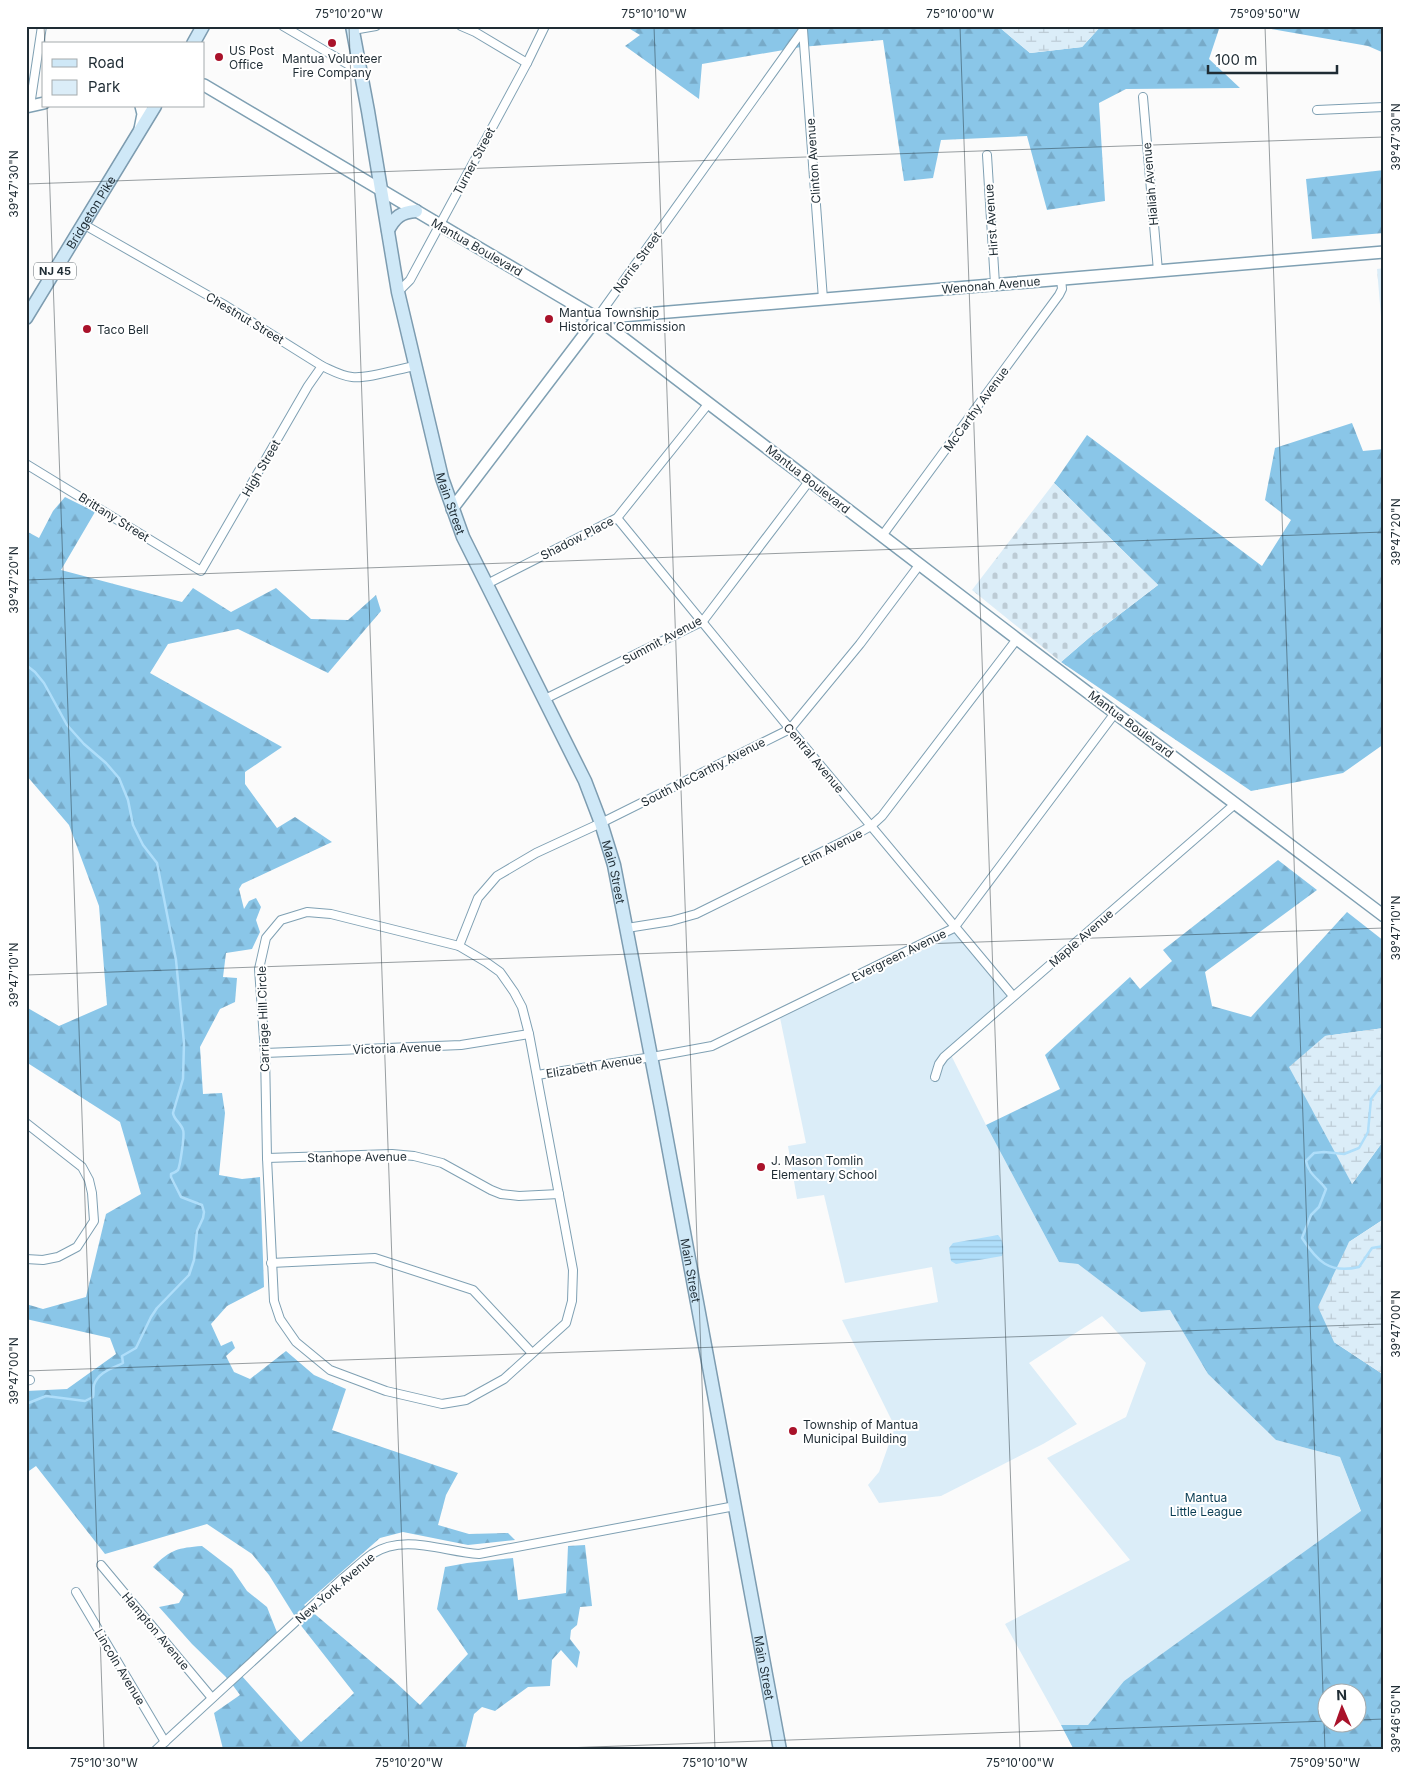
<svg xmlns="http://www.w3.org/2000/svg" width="1410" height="1776" viewBox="0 0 1410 1776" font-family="Inter,sans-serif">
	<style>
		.green { fill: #dbedf8 }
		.forest { fill: url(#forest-firs); fill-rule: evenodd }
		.wetland { fill: url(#wetland-marsh) }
		.cemetery { fill: url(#cemetery-stones) }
		.water { fill: url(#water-rules) }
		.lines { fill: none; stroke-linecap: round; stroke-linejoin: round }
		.stream { stroke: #afdefa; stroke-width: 2.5 }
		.street-casing { stroke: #7fa0b3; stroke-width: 10 }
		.secondary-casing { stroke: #7fa0b3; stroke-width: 14 }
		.primary-casing { stroke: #7d9cb0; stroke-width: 15 }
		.street { stroke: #fff; stroke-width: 8 }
		.secondary { stroke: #fff; stroke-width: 11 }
		.primary { stroke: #cfe8f7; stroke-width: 12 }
		.ticks { fill: none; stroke: #1f2c34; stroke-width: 1; stroke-opacity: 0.45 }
		.poi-dot { fill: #a9122a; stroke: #fff; stroke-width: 2 }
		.labels { text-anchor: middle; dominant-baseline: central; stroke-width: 4; stroke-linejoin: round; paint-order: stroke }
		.shield { fill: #fff; stroke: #626b71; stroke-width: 1 }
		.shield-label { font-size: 11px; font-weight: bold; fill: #1f2c34 }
		.poi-label { font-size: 12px; fill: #1f2c34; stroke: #fff; text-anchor: start }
		.street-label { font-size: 12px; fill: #1f2c34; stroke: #fff }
		.park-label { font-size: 12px; fill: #093d54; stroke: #fff }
		.neatline { fill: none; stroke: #1f2c34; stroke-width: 2 }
		.ticks-label { font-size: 12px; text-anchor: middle; fill: #1f2c34 }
	</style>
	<defs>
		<pattern id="forest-firs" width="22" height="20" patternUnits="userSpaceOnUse" patternTransform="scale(1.25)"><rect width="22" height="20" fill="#8ac6e8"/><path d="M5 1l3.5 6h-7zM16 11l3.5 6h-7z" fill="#77aac8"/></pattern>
		<pattern id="wetland-marsh" width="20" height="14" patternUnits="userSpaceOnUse" patternTransform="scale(1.25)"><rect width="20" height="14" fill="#dbedf8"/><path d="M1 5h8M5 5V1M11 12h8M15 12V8" fill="none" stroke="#bccbd5"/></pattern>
		<pattern id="cemetery-stones" width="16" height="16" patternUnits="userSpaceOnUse" patternTransform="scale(1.25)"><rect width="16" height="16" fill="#dbedf8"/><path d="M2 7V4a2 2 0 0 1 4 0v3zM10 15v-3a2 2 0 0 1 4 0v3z" fill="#bccbd5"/></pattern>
		<pattern id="water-rules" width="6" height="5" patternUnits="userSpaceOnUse" patternTransform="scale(1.25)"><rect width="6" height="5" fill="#afdefa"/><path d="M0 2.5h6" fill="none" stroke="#96bfd7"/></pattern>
	</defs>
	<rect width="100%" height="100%" fill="#fbfbfb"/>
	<path class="green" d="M953,923L1010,994L949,1051L986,1125L1059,1262L1078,1264L1141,1312L1170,1310L1208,1374L1276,1440L1340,1457L1361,1512L1124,1681L1088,1725H1061L1005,1624L1130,1560L1047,1458L1126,1417L1146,1363L1102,1316L1029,1363L1077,1424L1043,1444L941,1496L879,1503L868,1485L879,1472L895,1427L842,1320L938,1302L932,1267L845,1283L824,1195L797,1199L788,1146L806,1143L779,1013Z"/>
	<g class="forest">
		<path d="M625,26H998L1030,53L1082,47L1101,26H1220L1209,59L1240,88L1126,89L1099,103L1105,201L1047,210L1027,136L941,140L933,178L904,181L883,40L801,47L702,64L699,99L625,46L640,35Z"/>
		<path d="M1255,26H1384V53L1368,46Z"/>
		<path d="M1384,170V233L1312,239L1306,179Z"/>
		<path d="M1352,423L1363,451L1384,449V744L1343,773L1251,791L1061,662L1090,637L1158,585L1054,483L1087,435L1262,566L1291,520L1265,500L1275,448Z"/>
		<path d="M65,497L95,512L61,570L182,602L193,588L231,612L276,588L311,619L348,620L376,595L381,611L328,673L238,629L168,644L150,673L282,747L245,772V784L277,828L295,817L332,842L242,884L239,889L244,909L249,901L256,898L261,907L256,920L260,932L252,949L226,953L223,977L237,978L235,1002L220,1009L200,1047L203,1094L222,1093L225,1113L219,1175L242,1179L260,1177L264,1287L227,1306L211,1324L221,1346L232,1341L235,1348L226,1356L234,1372L250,1379L286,1351L314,1375L346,1389L332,1430L458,1473L446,1495L438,1525L469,1534L508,1533L515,1540L468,1545L403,1532L380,1538L304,1605L393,1680L420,1705L468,1654L437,1609L445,1567L467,1563L513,1558L518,1600L566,1593L568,1546L585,1545L592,1606L580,1607L577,1625L571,1630L570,1639L580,1652L577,1668L561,1650L552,1660L550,1686L528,1687L495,1711L482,1707L474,1714L465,1750L223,1749L214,1713L240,1695L229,1680L192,1644L159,1607L179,1603L184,1594L153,1567C171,1549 178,1548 202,1546L232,1569L247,1591L267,1607L280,1640L241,1675L301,1742L354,1693L299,1623L269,1575L252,1554L207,1524L105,1554L36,1466L26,1473V1391L67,1389L116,1354L110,1338L26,1319V1304L43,1309L86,1297L106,1214L141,1194L120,1122L26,1062V1007L59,1026L107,1005L99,906L69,825L26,775V531L39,538L53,511Z"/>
		<path d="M1278,860L1317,890L1205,972L1212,1006L1251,1017L1347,912L1384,941V1028L1325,1036L1352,1184L1384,1140V1219L1349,1242L1334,1342L1384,1375V1750H1074L1061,1725H1088L1124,1681L1361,1511L1340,1457L1276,1440L1208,1374L1170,1310L1141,1312L1078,1264L1059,1262L986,1125L1060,1089L1045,1055L1130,977L1140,989L1172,961L1163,950ZM1328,1694H1358V1724H1328Z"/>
	</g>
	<g class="wetland">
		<path d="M998,26H1101L1082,47L1030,53Z"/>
		<path d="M1384,1028V1140L1352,1184L1289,1067L1325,1036Z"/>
		<path d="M1384,1219V1375L1334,1342L1318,1307L1349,1242Z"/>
	</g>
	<g class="cemetery">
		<path d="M1384,268V352L1377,269Z"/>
		<path d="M1054,483L1158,585L1090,637L1061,662L972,590Z"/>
	</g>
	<path class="water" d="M998,1235C1003,1240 1005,1249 1002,1256L956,1264L951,1261L949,1248L953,1243Z"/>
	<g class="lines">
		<g class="stream">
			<path d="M26,665L35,672L44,683L67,725L84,744L106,763L119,778L128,800L133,825L143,845L157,863L176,960L184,1043L183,1079L173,1113C174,1120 181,1123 183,1130C185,1134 180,1166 178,1170C176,1172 174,1173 171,1174V1177L181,1197L202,1205L204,1212L203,1218L197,1231L194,1260L189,1275L157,1308L151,1317L136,1348L122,1356L123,1363C113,1368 98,1372 94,1385C93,1389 94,1393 93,1397L85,1401L46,1396L26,1404"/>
			<path d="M1384,1082L1371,1099L1368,1132L1359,1148L1344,1154L1324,1152L1314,1153L1306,1161C1309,1175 1318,1178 1326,1189L1319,1207L1311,1215L1302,1238C1317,1261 1329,1274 1359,1267L1372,1248L1384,1246"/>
		</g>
		<defs>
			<g id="street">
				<path d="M283,26L361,72"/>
				<path d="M461,26L475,32L527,63"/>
				<path d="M353,30L376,26"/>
				<path d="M1143,97L1158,271"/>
				<path d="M30,106L42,26"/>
				<path d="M1317,110L1384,107"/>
				<path d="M987,155L995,284"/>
				<path d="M83,224L223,304L322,366C331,370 341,376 352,377C368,379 398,369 415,366"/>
				<path d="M398,292L410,280L527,63L545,26"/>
				<path d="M597,318L803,30L823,299"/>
				<path d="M26,464L201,571L308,386L322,366"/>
				<path d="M617,518L790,729L1013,996"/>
				<path d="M882,536L1059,295L1062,289L1061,279"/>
				<path d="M487,584L617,518L709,403"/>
				<path d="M545,699L703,621L810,480"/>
				<path d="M307,912L331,914L459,946L486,962L500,972L514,992L522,1007L529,1034L573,1270L572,1301L566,1323L504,1379L466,1400L442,1404L386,1391L330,1370L296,1342L280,1319L274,1301L267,1158L265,1053L259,969L266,938L281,920Z"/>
				<path d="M627,928L671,921L696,914L848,839L871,826L882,816L1017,639"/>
				<path d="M459,946L478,898L497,876L536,853L601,823L790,729L860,644L920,564"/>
				<path d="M265,1053L461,1045L529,1034"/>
				<path d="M537,1075L652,1057L712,1046L954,928L1115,713"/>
				<path d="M935,1077L939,1064L944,1057L1235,804"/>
				<path d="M26,1123L82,1167L89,1180L92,1193L94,1221L77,1247L58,1257L43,1260L26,1259"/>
				<path d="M267,1158L392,1154L414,1156L442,1163L491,1190L501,1194L519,1196L559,1194"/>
				<path d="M271,1263L375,1258L473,1290L532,1353"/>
				<path d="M26,1381L30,1380"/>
				<path d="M101,1565L212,1698"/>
				<path d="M76,1592L165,1742"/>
				<path d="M156,1750L342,1579C352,1571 362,1561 372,1554C404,1533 444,1552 479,1554L735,1506"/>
			</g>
			<g id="secondary">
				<path d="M204,85L597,318L1017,639L1384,916"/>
				<path d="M26,107L44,103"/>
				<path d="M140,129L143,114L141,106"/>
				<path d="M597,318L1384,252"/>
				<path d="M452,509L597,318"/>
			</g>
			<g id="primary">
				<path id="s1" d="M352,26L368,111L398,292L442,478L463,537L585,781L601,823L614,865L661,1108L780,1750"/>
				<path d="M193,44L203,26"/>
				<path d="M388,230C395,217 401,212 416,211"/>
				<path id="s2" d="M26,318L155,106"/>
			</g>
		</defs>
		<use href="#street" class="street-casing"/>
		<use href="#secondary" class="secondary-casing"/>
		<use href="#primary" class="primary-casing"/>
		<use href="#street" class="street"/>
		<use href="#secondary" class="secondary"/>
		<use href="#primary" class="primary"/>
	</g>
	<path class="ticks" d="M44,26L45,44M349,26L409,1750M654,26L715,1750M960,26L1020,1750M1265,26L1325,1750M47,106L104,1750M26,184L1384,137M26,580L1384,532M26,975L1384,928M26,1371L1384,1324M1358,1720L1384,1719M507,1750L1328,1721"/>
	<g class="poi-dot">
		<circle cx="332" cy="43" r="5"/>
		<circle cx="219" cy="57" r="5"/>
		<circle cx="549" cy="319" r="5"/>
		<circle cx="87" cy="329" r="5"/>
		<circle cx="761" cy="1167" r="5"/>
		<circle cx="793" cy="1431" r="5"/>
	</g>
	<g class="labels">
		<rect class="shield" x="34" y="262.5" width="42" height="17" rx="4"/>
		<g class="shield-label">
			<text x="55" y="271">NJ 45</text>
		</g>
		<g class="poi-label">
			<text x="229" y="50">US Post<tspan x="229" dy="14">Office</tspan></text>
			<text x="332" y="58" text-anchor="middle">Mantua Volunteer<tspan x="332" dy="14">Fire Company</tspan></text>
			<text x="559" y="312">Mantua Township<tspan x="559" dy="14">Historical Commission</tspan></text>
			<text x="97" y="329">Taco Bell</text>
			<text x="771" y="1160">J. Mason Tomlin<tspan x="771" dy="14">Elementary School</tspan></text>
			<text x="803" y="1424">Township of Mantua<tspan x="803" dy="14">Municipal Building</tspan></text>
		</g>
		<g class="street-label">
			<text transform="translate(474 161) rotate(-62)">Turner Street</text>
			<text transform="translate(813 161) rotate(-94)">Clinton Avenue</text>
			<text transform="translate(1150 184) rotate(-95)">Hialiah Avenue</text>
			<text stroke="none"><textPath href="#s2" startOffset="124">Bridgeton Pike</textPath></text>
			<text transform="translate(991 220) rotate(-94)">Hirst Avenue</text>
			<text transform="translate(477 247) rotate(30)">Mantua Boulevard</text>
			<text transform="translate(637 262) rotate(-54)">Norris Street</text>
			<text transform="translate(991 285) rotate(-5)">Wenonah Avenue</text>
			<text transform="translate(245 318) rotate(31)">Chestnut Street</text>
			<text transform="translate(976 409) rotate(-54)">McCarthy Avenue</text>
			<text transform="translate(261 468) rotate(-60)">High Street</text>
			<text transform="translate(808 479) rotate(38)">Mantua Boulevard</text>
			<text stroke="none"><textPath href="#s1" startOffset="488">Main Street</textPath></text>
			<text transform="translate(114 517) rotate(32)">Brittany Street</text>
			<text transform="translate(577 538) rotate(-27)">Shadow Place</text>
			<text transform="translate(662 640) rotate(-28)">Summit Avenue</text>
			<text transform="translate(1131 724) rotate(37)">Mantua Boulevard</text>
			<text transform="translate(814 758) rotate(50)">Central Avenue</text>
			<text transform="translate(703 772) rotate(-27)">South McCarthy Avenue</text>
			<text transform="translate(832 847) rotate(-27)">Elm Avenue</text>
			<text stroke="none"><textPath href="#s1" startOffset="892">Main Street</textPath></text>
			<text transform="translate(1081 938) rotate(-41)">Maple Avenue</text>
			<text transform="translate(899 955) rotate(-26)">Evergreen Avenue</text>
			<text transform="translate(263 1019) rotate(-92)">Carriage Hill Circle</text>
			<text transform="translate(397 1048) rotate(-2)">Victoria Avenue</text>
			<text transform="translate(594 1066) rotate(-9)">Elizabeth Avenue</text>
			<text transform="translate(357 1157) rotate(-1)">Stanhope Avenue</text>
			<text stroke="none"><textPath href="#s1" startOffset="1298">Main Street</textPath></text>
			<text transform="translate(335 1588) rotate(-41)">New York Avenue</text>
			<text transform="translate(156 1631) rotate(50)">Hampton Avenue</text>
			<text transform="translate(120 1667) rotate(59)">Lincoln Avenue</text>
			<text stroke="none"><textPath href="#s1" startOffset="1702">Main Street</textPath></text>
		</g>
		<g class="park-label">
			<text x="1206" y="1497">Mantua<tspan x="1206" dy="14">Little League</tspan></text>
		</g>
	</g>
	<rect width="1410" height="1776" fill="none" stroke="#ffffff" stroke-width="55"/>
	<rect x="42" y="42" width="162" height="65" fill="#ffffff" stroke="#a5abae"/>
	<rect x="52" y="59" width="25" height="8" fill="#cfe8f7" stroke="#a5abae"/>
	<text x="88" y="68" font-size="15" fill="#1f2c34">Road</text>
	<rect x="52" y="80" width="25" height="15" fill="#dbedf8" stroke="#a5abae"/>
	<text x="88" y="92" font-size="15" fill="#1f2c34">Park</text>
	<g transform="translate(1342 1708) rotate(358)"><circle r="24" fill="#ffffff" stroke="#a5abae"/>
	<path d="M0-4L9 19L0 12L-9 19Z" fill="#a9122a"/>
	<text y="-8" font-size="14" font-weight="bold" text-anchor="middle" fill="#1f2c34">N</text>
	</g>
	<path d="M1208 65v8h129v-8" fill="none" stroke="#1f2c34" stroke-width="2.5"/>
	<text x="1215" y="65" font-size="15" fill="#1f2c34" stroke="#ffffff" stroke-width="4" paint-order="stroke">100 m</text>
	<rect x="28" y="28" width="1354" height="1720" class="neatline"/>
	<g class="ticks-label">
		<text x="349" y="18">75°10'20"W</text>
		<text x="654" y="18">75°10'10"W</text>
		<text x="960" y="18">75°10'00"W</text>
		<text x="1265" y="18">75°09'50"W</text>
		<text transform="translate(1396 137) rotate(-90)" y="4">39°47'30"N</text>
		<text transform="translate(14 184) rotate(-90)" y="4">39°47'30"N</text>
		<text transform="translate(1396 532) rotate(-90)" y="4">39°47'20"N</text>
		<text transform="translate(14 580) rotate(-90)" y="4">39°47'20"N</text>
		<text transform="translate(1396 928) rotate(-90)" y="4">39°47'10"N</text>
		<text transform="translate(14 975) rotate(-90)" y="4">39°47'10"N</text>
		<text transform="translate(1396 1324) rotate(-90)" y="4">39°47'00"N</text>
		<text transform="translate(14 1371) rotate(-90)" y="4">39°47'00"N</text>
		<text transform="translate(1396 1719) rotate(-90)" y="4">39°46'50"N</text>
		<text x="104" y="1767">75°10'30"W</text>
		<text x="409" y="1767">75°10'20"W</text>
		<text x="715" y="1767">75°10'10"W</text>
		<text x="1020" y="1767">75°10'00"W</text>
		<text x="1325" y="1767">75°09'50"W</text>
	</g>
</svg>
